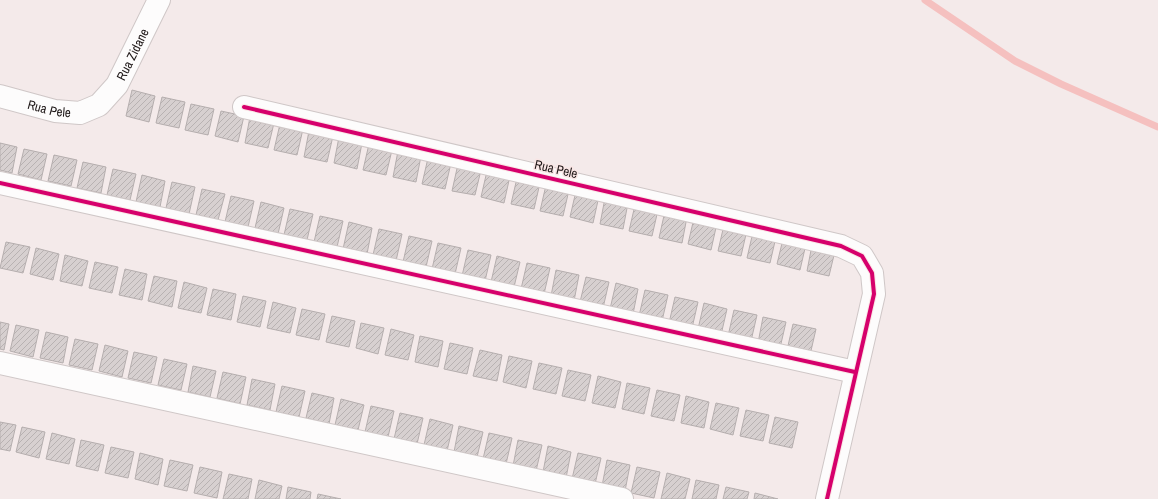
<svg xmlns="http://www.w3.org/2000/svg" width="1158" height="499" viewBox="0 0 1158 499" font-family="'Archivo Narrow',sans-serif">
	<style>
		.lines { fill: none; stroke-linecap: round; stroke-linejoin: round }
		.stream { stroke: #f5c0bf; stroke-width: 7 }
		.building { fill: url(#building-hatch); stroke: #b5aeae }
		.street-casing { stroke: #cfc7c7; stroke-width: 24 }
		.street { stroke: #fdfcfc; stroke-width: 22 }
		.cycleway-casing { stroke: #f9e6e5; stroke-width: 6 }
		.cycleway { stroke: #d6006c; stroke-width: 4 }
		.labels { text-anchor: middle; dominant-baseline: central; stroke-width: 3; stroke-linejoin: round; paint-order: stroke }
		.street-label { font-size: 13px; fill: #1e1717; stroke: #f9e6e5 }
	</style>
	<defs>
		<pattern id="building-hatch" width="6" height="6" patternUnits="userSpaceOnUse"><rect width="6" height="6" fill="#d7d0d0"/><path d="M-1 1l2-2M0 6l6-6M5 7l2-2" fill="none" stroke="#b8b2b2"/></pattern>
	</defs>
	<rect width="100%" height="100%" fill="#f4eaea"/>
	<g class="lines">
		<path class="stream" d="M925,0L1015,61L1061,84L1158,127"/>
	</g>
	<g class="building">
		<path d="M132,90L155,96L149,122L126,116Z"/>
		<path d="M162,97L185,102L179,128L156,123Z"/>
		<path d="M191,104L214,109L208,135L185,130Z"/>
		<path d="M221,111L244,116L238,142L215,136Z"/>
		<path d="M250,117L274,123L268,148L245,143Z"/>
		<path d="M280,124L303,129L297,155L274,150Z"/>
		<path d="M309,131L333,136L327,162L304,157Z"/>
		<path d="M339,137L362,143L357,169L334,163Z"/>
		<path d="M0,143L17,147L12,173L0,170Z"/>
		<path d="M369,144L392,150L386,175L363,170Z"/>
		<path d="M24,149L47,154L41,180L18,174Z"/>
		<path d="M398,151L421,156L416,182L393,177Z"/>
		<path d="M54,155L77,160L71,186L48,181Z"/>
		<path d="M428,158L451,163L445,189L422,184Z"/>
		<path d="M83,162L106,167L101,193L77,188Z"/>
		<path d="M458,164L481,170L475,195L452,191Z"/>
		<path d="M113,169L136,174L130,200L107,195Z"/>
		<path d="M487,171L510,176L504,203L481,197Z"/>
		<path d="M142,175L165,181L160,207L136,202Z"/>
		<path d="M517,178L540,183L534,209L511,204Z"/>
		<path d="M172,182L195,187L189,214L166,208Z"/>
		<path d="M546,185L569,190L563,216L540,211Z"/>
		<path d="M202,189L225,194L218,220L196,215Z"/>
		<path d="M576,191L599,196L593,223L570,217Z"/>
		<path d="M231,196L254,201L248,227L225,222Z"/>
		<path d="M605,198L628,203L623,229L600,224Z"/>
		<path d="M261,202L284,208L278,234L255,228Z"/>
		<path d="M635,205L658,210L652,236L629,231Z"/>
		<path d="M290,209L313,214L307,240L284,235Z"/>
		<path d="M665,211L687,217L682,243L659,238Z"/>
		<path d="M320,216L343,221L337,247L314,242Z"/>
		<path d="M694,218L717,223L711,250L688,244Z"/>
		<path d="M349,222L372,228L367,254L343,249Z"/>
		<path d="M724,225L747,230L741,256L718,251Z"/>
		<path d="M379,229L402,234L396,261L373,255Z"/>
		<path d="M753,232L776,237L770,263L747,258Z"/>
		<path d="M409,236L432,241L426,267L403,262Z"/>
		<path d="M783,239L806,244L800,270L777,264Z"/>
		<path d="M6,242L30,247L23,273L0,268Z"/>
		<path d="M438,243L461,248L455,274L432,269Z"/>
		<path d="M812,245L835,251L829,276L807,271Z"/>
		<path d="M36,248L59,254L53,280L30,274Z"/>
		<path d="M468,250L491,255L485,281L462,276Z"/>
		<path d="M65,255L88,261L82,286L60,281Z"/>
		<path d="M497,256L520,262L514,287L491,282Z"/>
		<path d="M95,262L118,267L112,293L89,288Z"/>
		<path d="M527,263L550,268L544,294L521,289Z"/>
		<path d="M125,269L147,274L142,300L119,295Z"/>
		<path d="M556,270L579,275L574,301L551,296Z"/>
		<path d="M154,276L177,281L172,307L148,301Z"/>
		<path d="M586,277L609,282L603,308L580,302Z"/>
		<path d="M184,282L207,288L201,313L178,308Z"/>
		<path d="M616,283L638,289L633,314L610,309Z"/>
		<path d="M213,289L236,294L231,320L207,315Z"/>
		<path d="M645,290L668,295L662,321L639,316Z"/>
		<path d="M243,296L266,301L260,327L237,322Z"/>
		<path d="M675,297L698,302L692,328L669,323Z"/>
		<path d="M273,302L296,308L290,333L267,328Z"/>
		<path d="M704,303L727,309L721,335L698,329Z"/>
		<path d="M302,309L325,314L319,340L296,335Z"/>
		<path d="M734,310L757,315L751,341L728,336Z"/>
		<path d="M332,316L355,321L349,347L326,342Z"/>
		<path d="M763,317L786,322L780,348L758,343Z"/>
		<path d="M0,322L9,324L4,350L0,349Z"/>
		<path d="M361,323L384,328L378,354L356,348Z"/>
		<path d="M793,324L816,329L810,355L787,350Z"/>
		<path d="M16,325L39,330L33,357L10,351Z"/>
		<path d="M391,329L414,335L408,360L385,355Z"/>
		<path d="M46,332L68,337L63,363L40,358Z"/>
		<path d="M420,336L443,341L438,367L415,362Z"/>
		<path d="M75,339L98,344L92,370L69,365Z"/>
		<path d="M450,343L473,348L467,374L444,369Z"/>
		<path d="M105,345L128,351L122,377L99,371Z"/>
		<path d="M480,350L502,355L497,381L473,376Z"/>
		<path d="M134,352L157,357L151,383L128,378Z"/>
		<path d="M509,356L532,361L526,388L503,382Z"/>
		<path d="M164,359L187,364L181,390L158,385Z"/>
		<path d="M539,363L562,368L556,394L533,389Z"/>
		<path d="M193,366L216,371L210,397L188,392Z"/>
		<path d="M568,370L591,375L585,401L562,396Z"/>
		<path d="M223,372L246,377L240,404L217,398Z"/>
		<path d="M598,376L621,382L615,408L592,403Z"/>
		<path d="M252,379L275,384L270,410L247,405Z"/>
		<path d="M627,383L650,388L644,414L622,409Z"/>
		<path d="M282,386L305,391L299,417L276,412Z"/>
		<path d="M657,390L680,395L674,421L651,416Z"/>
		<path d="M312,393L334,398L329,424L306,418Z"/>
		<path d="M686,396L709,402L704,428L681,423Z"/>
		<path d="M341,399L364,405L358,430L335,425Z"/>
		<path d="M716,403L739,408L733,435L710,429Z"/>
		<path d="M371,406L394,411L388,437L365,432Z"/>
		<path d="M746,410L769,415L763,441L740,436Z"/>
		<path d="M400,413L423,418L417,444L394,439Z"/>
		<path d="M775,417L798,422L792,448L769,443Z"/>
		<path d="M430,419L453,425L447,451L424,445Z"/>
		<path d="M0,422L16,425L10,451L0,449Z"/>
		<path d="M459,426L483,432L477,457L454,452Z"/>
		<path d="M22,427L45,432L39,458L16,452Z"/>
		<path d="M52,433L75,439L69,464L46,459Z"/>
		<path d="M489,433L512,438L506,464L483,459Z"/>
		<path d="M81,440L104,445L98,471L76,466Z"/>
		<path d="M518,440L542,445L536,471L513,466Z"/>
		<path d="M548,446L571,452L566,478L543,472Z"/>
		<path d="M111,447L134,452L128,478L105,473Z"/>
		<path d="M140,453L163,459L158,485L135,479Z"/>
		<path d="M578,453L601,458L595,484L572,479Z"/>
		<path d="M170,460L193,465L187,491L164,486Z"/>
		<path d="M607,460L630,465L625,491L602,486Z"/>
		<path d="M200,467L222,472L217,498L194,493Z"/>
		<path d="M637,467L660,472L654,498L631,493Z"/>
		<path d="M667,473L690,479L685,499H661Z"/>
		<path d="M229,474L252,479L248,499H223Z"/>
		<path d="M259,480L282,486L279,499H255Z"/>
		<path d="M696,480L719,485L716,499H692Z"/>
		<path d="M288,487L311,492L310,499H286Z"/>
		<path d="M726,487L749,492L747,499H723Z"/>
		<path d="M755,493L778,499H754Z"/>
		<path d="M318,494L341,499H317Z"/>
	</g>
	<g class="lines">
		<defs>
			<g id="street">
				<path id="s1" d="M0,96L55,111L80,113L99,105L117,85L159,0"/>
				<path d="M244,107L841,246L862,256L872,273L874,294L827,499"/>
				<path d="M0,183L855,372"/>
				<path d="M0,363L622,499"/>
			</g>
		</defs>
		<use href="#street" class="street-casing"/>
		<use href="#street" class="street"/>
		<defs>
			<g id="cycleway">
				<path d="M244,107L841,246L862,256L872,273L874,294L827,499"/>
				<path d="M0,183L855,372"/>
			</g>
		</defs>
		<use href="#cycleway" class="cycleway-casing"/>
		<use href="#cycleway" class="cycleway"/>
	</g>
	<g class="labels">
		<g class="street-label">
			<text stroke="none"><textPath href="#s1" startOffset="164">Rua Zidane</textPath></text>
			<text stroke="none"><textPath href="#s1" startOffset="51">Rua Pele</textPath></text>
			<text transform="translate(556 169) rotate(13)">Rua Pele</text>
		</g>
	</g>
</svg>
